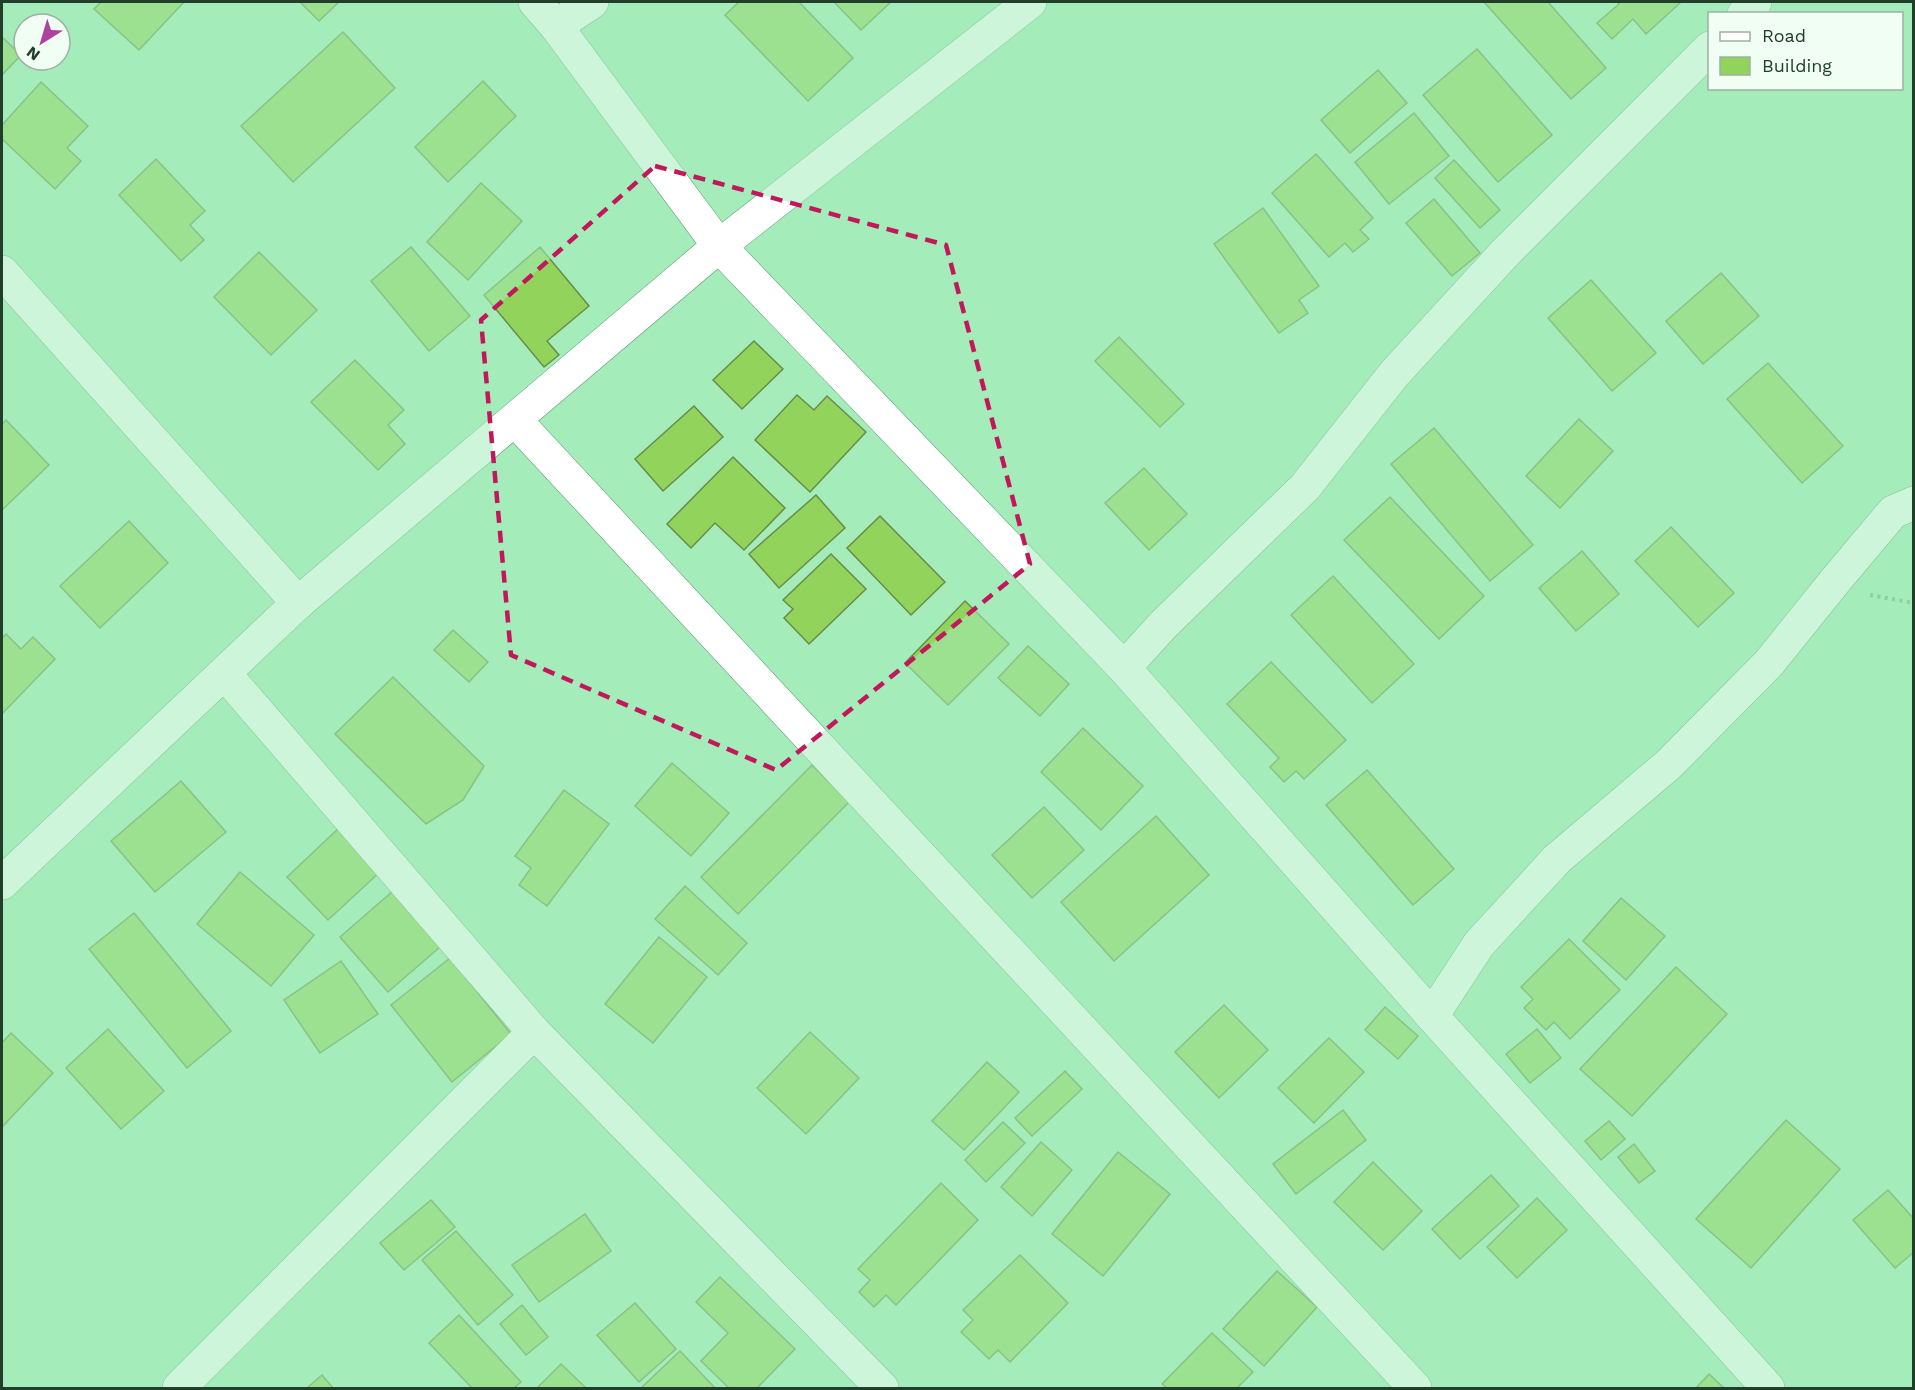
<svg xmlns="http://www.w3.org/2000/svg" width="1915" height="1390" viewBox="0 0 1915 1390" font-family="'Work Sans',sans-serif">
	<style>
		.building { fill: #92d35b; stroke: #688c4b; stroke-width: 1.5 }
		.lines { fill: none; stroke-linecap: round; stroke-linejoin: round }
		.street-casing { stroke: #54996a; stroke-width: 34 }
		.path { stroke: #73ab84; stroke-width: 4; stroke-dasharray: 3 4.5; stroke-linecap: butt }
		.street { stroke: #fff; stroke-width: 33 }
		.marked { fill: none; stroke: #c2185b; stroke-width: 4.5; stroke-dasharray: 12 8; stroke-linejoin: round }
	</style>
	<rect width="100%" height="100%" fill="#a4ecb9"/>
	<g class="building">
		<path d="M101,2H184L139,50L94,9Z"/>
		<path d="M300,2H339L319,21Z"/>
		<path d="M739,2H799L853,58L808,101L725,15Z"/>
		<path d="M834,2H891L861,30Z"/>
		<path d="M1484,2H1548L1606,68L1571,99Z"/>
		<path d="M1617,2H1681L1646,34L1633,19L1612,39L1597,23L1619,4Z"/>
		<path d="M343,32L395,88L293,182L241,126Z"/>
		<path d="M2,37L21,55L2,75Z"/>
		<path d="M1477,49L1552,135L1498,182L1423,95Z"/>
		<path d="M1378,70L1407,103L1350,153L1321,120Z"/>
		<path d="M483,81L516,116L448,182L415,147Z"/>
		<path d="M41,82L88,126L67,148L81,161L55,189L2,139V125Z"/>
		<path d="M1414,113L1449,156L1389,204L1355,162Z"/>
		<path d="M1316,154L1373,218L1360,230L1369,239L1353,252L1345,243L1329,257L1272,193Z"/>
		<path d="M156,159L205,211L190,225L204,240L181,261L119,195Z"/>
		<path d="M1454,160L1500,210L1480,228L1435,178Z"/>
		<path d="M481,183L522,221L468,280L427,242Z"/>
		<path d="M1434,199L1480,253L1452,276L1406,223Z"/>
		<path d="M1263,208L1319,286L1299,300L1308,313L1279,333L1214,244Z"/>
		<path d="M411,247L470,316L429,351L371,281Z"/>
		<path d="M540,247L589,306L547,341L559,355L544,367L484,295Z"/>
		<path d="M259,252L317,310L271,355L214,297Z"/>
		<path d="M1721,273L1759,316L1703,364L1666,321Z"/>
		<path d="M1591,280L1656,353L1612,391L1548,318Z"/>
		<path d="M1119,337L1184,404L1160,427L1095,361Z"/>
		<path d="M754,341L783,369L742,409L713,380Z"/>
		<path d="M355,360L404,410L388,425L405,444L378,470L311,402Z"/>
		<path d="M1768,363L1843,446L1802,483L1727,399Z"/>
		<path d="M797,395L814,410L827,396L866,432L810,492L755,440Z"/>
		<path d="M694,406L723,437L663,491L635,459Z"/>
		<path d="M1579,419L1613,451L1560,508L1526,476Z"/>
		<path d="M6,420L49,465L2,510V424Z"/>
		<path d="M1434,428L1533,545L1490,581L1391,464Z"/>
		<path d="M733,457L785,508L744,550L715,523L691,548L667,524Z"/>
		<path d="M1144,468L1187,514L1149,550L1105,503Z"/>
		<path d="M816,495L845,528L779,588L749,554Z"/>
		<path d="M1390,497L1484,596L1439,639L1344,540Z"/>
		<path d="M880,516L945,582L911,615L847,548Z"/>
		<path d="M129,521L168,563L100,628L60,586Z"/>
		<path d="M1671,527L1734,593L1698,627L1635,561Z"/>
		<path d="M1582,551L1619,594L1576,631L1539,588Z"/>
		<path d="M831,554L866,589L809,644L784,618L793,609L783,600Z"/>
		<path d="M1333,576L1414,664L1372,703L1291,615Z"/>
		<path d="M965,601L1009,644L948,705L905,663Z"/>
		<path d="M453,630L488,662L469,682L434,650Z"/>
		<path d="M6,634L21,649L33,637L55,659L2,714V638Z"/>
		<path d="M1028,646L1069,684L1040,716L998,678Z"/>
		<path d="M1271,662L1346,740L1304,779L1296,771L1284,782L1270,767L1279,758L1227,704Z"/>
		<path d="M393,677L484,766L463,800L426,824L335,734Z"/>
		<path d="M1083,728L1143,786L1101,830L1041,772Z"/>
		<path d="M672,763L729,813L691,856L635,806Z"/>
		<path d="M812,765L849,802L738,914L701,877Z"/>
		<path d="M1367,770L1454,869L1413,905L1326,805Z"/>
		<path d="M181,781L226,832L155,892L111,841Z"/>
		<path d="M564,790L609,824L547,906L519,885L531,868L515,856Z"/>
		<path d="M1044,807L1084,850L1032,898L992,855Z"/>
		<path d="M1156,816L1209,875L1114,961L1061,902Z"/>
		<path d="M341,826L382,870L328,920L287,877Z"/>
		<path d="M240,872L314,935L271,986L197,924Z"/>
		<path d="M685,886L747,943L718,975L655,919Z"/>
		<path d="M393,891L440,947L388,992L340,937Z"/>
		<path d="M1621,898L1665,936L1626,980L1583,941Z"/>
		<path d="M134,913L231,1031L187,1068L89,949Z"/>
		<path d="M659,937L707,977L653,1043L605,1004Z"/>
		<path d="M1569,939L1620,990L1570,1039L1554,1022L1546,1030L1524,1008L1533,999L1521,987Z"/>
		<path d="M450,958L511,1034L452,1082L391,1005Z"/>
		<path d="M341,961L378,1014L320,1053L284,1000Z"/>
		<path d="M1676,967L1727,1014L1632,1116L1580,1069Z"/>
		<path d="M1224,1005L1268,1050L1219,1098L1175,1052Z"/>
		<path d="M1385,1007L1418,1036L1398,1059L1365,1030Z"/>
		<path d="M108,1029L164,1091L121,1129L66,1068Z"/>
		<path d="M1537,1029L1561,1058L1530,1083L1506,1054Z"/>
		<path d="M810,1032L859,1078L806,1134L757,1088Z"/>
		<path d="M11,1033L53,1073L2,1127V1043Z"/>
		<path d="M1329,1038L1364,1072L1314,1123L1278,1088Z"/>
		<path d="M987,1062L1019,1092L964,1150L932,1121Z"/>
		<path d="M1065,1071L1082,1089L1032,1136L1015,1118Z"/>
		<path d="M1343,1110L1366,1140L1296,1194L1273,1164Z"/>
		<path d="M1786,1120L1840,1169L1751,1268L1696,1219Z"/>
		<path d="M1609,1121L1625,1139L1601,1160L1585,1141Z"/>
		<path d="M1003,1122L1025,1143L986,1182L965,1160Z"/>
		<path d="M1041,1142L1072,1170L1032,1216L1001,1187Z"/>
		<path d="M1634,1144L1655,1171L1639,1183L1618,1157Z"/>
		<path d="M1118,1152L1170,1194L1103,1276L1052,1234Z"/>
		<path d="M1373,1162L1422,1211L1383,1250L1334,1202Z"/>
		<path d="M1491,1175L1519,1206L1460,1259L1432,1229Z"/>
		<path d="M941,1183L978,1220L896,1305L886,1295L874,1307L859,1292L870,1280L858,1269Z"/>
		<path d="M1888,1190L1914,1219V1252L1895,1268L1853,1220Z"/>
		<path d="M1537,1198L1567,1230L1517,1278L1487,1247Z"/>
		<path d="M431,1200L455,1227L404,1270L380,1243Z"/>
		<path d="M585,1214L611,1251L539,1302L512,1265Z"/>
		<path d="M456,1231L513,1295L478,1325L422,1260Z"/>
		<path d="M1020,1255L1068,1303L1010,1362L998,1350L989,1359L961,1332L973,1320L963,1310Z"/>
		<path d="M1277,1271L1317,1307L1264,1366L1223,1329Z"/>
		<path d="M720,1277L795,1349L757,1388H729L701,1361L728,1333L696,1302Z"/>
		<path d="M635,1303L676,1349L639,1382L597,1335Z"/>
		<path d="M522,1305L548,1337L526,1355L500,1324Z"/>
		<path d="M459,1315L521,1382L514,1388H472L429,1343Z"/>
		<path d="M1212,1333L1253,1372L1237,1388H1167L1162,1384Z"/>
		<path d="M680,1351L715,1388H641Z"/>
		<path d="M561,1364L586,1388H537Z"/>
		<path d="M1709,1374L1724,1388H1696Z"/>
		<path d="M322,1375L333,1388H307Z"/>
	</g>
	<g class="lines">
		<defs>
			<g id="street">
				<path d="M1030,2L719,246L1124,668L1163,625L1305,487L1394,374L1504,254L1710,48"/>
				<path d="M1744,14L1755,2"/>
				<path d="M556,26L592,2"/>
				<path d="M2,272L298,603"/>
				<path d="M515,420L1415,1388"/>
				<path d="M1124,668L1432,1016L1768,1388"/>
				<path d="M225,674L534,1032L882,1388"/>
				<path d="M2,883L298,603L719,246L556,26L535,2"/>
				<path d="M1432,1016L1479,944L1557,859L1668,765L1769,663L1835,581L1893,512L1914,503"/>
				<path d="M179,1388L534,1032"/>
			</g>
		</defs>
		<use href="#street" class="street-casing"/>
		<path class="path" d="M1870,595L1914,603"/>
		<use href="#street" class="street"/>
	</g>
	<path d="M0 0H1915V1390H0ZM655,166L946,245L1030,564L776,770L511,655L481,320Z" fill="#a4ecb9" fill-opacity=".55" fill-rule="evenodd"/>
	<path class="marked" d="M655,166L946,245L1030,564L776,770L511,655L481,320Z"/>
	<rect width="1915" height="1390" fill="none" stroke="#213e2a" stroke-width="6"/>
	<rect x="1708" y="12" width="195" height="78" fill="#f0fef3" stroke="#9db1a3" stroke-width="1.5"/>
	<rect x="1720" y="32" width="30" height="9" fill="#ffffff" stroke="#9db1a3" stroke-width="1.5"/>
	<text x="1762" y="42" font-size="18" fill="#213e2a">Road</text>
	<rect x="1720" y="57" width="30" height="18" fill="#92d35b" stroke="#9db1a3" stroke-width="1.5"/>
	<text x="1762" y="72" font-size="18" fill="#213e2a">Building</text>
	<g transform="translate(42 42) rotate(217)"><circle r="28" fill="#f0fef3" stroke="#9db1a3" stroke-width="1.5"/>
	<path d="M0-4.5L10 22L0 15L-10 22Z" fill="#ae42a1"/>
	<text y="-9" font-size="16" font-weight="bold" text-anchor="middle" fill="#213e2a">N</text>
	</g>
</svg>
